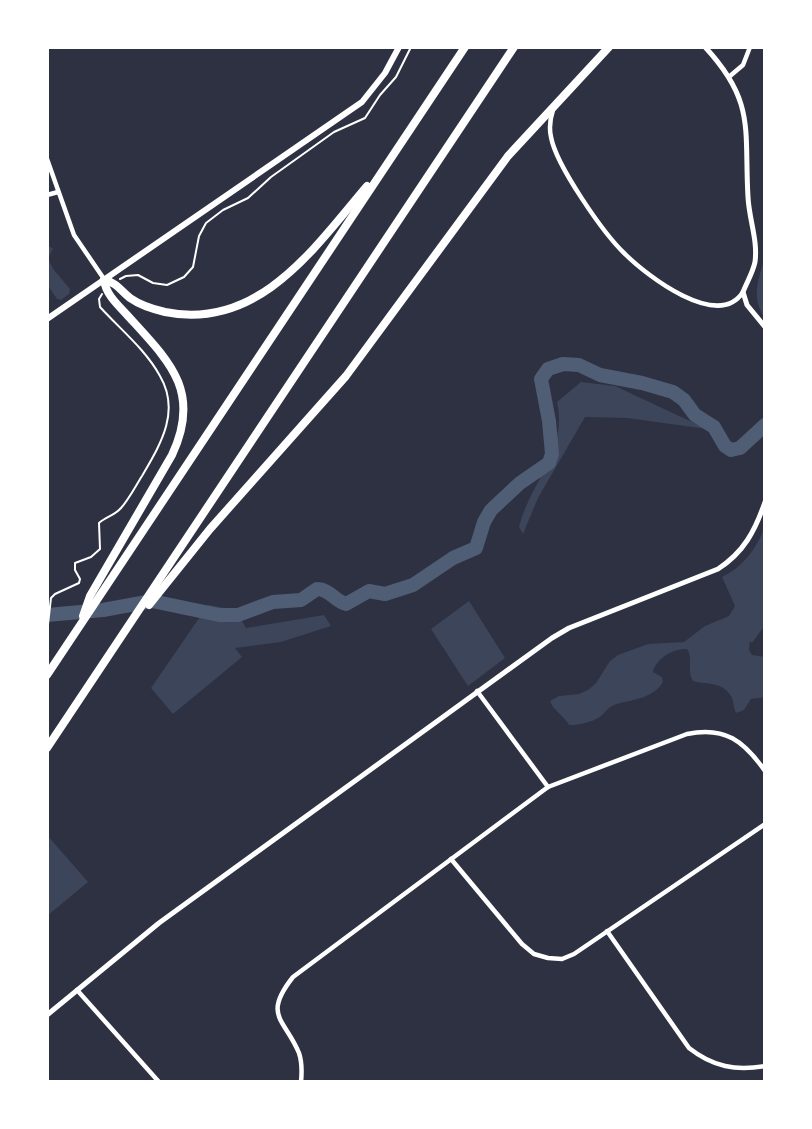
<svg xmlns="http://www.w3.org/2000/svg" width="812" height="1129" viewBox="0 0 812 1129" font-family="Signika,sans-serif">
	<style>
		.green { fill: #3c4559 }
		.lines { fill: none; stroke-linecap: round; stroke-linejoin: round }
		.river { stroke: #4f5d75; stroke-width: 14 }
		.path { stroke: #fff; stroke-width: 2 }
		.minor { stroke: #fff; stroke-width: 4.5 }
		.tertiary { stroke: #fff; stroke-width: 5 }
		.secondary { stroke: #fff; stroke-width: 6 }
		.motorway { stroke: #fff; stroke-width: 8 }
	</style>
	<rect width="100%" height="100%" fill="#2d3142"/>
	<g class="green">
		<path d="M47,246L53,248L48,259L54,270L70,289L69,294L61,300L57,299L47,284Z"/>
		<path d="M765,256V319C750,296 759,279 765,256Z"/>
		<path d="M581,382L615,386L707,429L627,418L585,417L538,498L523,534L519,527C530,483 568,450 557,402Z"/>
		<path d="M765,526V625L752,643L750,641L749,650L752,655L765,657V697L751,699L744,710L736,713C733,708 734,701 731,696C722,681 707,685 693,681C686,670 694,660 687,649C674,648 656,658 653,672L662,677L663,682C652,700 631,699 614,705C607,708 606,712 601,716C596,721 576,726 569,725C564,715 553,711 550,701L559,696L579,694L588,690L596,683L610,661L618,655L648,644L684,642L705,626L729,616L735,606L722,577C743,567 757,548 765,526Z"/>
		<path d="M469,601L505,658L468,686L431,629Z"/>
		<path d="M208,605L236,610L246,628L324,615L331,626L281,642L235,648L242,657L173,714L151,688Z"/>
		<path d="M47,835L88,882L47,916Z"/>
	</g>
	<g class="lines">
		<path class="river" d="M47,615L103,610L152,601L219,615H238L273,602L301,600L317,589C330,589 334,601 346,604L369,591L385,594L413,585L453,558L476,548L484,522L491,510L520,483L549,463L552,454L549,421L541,379L548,369L563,364L579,365L600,375L642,383L673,392L684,400L695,415L714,427L725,446L731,450L740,448L765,425"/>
		<g class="path">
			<path d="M120,279L126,276L138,275L153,283L167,285L184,277L193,267L199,236L206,223L223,210L248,198L271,177L334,132L365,118L380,95L396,77L411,47"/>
			<path d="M47,633L51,598L55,594L79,583L80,579L75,570V563L91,557L100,549L99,523C106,517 115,515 121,508C129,499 135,487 142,476C160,445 181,412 160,376C146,350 120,329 100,307L99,299L102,294"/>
		</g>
		<g class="minor">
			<path d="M730,76L743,65L750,47"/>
			<path d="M553,110C550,119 549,128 551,137C556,165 603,233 625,254C646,275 718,331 743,292"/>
			<path d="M47,159L74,235L104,279"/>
			<path d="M47,195L58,192"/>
			<path d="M477,691L548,787"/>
			<path d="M451,859L522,944L534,954L548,958L562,959L574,954L765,824"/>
			<path d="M607,931L689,1048C713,1067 736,1071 765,1066"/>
			<path d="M77,990L159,1082"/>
			<path d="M301,1082C302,1072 302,1062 299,1053C285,1019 262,1016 293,977L548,787L687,734C725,726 744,741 765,771"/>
		</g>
		<g class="tertiary">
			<path d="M705,47C756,102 744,130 748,197C749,219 758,240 755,262C753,272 747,282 743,292L747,305L765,327"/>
			<path d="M47,1015L159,923L552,638L569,628L718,569C744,552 755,531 765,502"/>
		</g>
		<path class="secondary" d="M47,319L362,102L385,73L399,47"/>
		<g class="motorway">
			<path d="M104,280C116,282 121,291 130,298C140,305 152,309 165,312C259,331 315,247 367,186"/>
			<path d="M149,605L210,529L346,376L508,156L609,47"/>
			<path d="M83,616L90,596L172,455C202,391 169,361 128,316C118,305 106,295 104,280"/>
			<path d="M47,675L465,47"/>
			<path d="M47,748L514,47"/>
		</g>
	</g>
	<rect width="812" height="1129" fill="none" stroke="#ffffff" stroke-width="98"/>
</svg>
